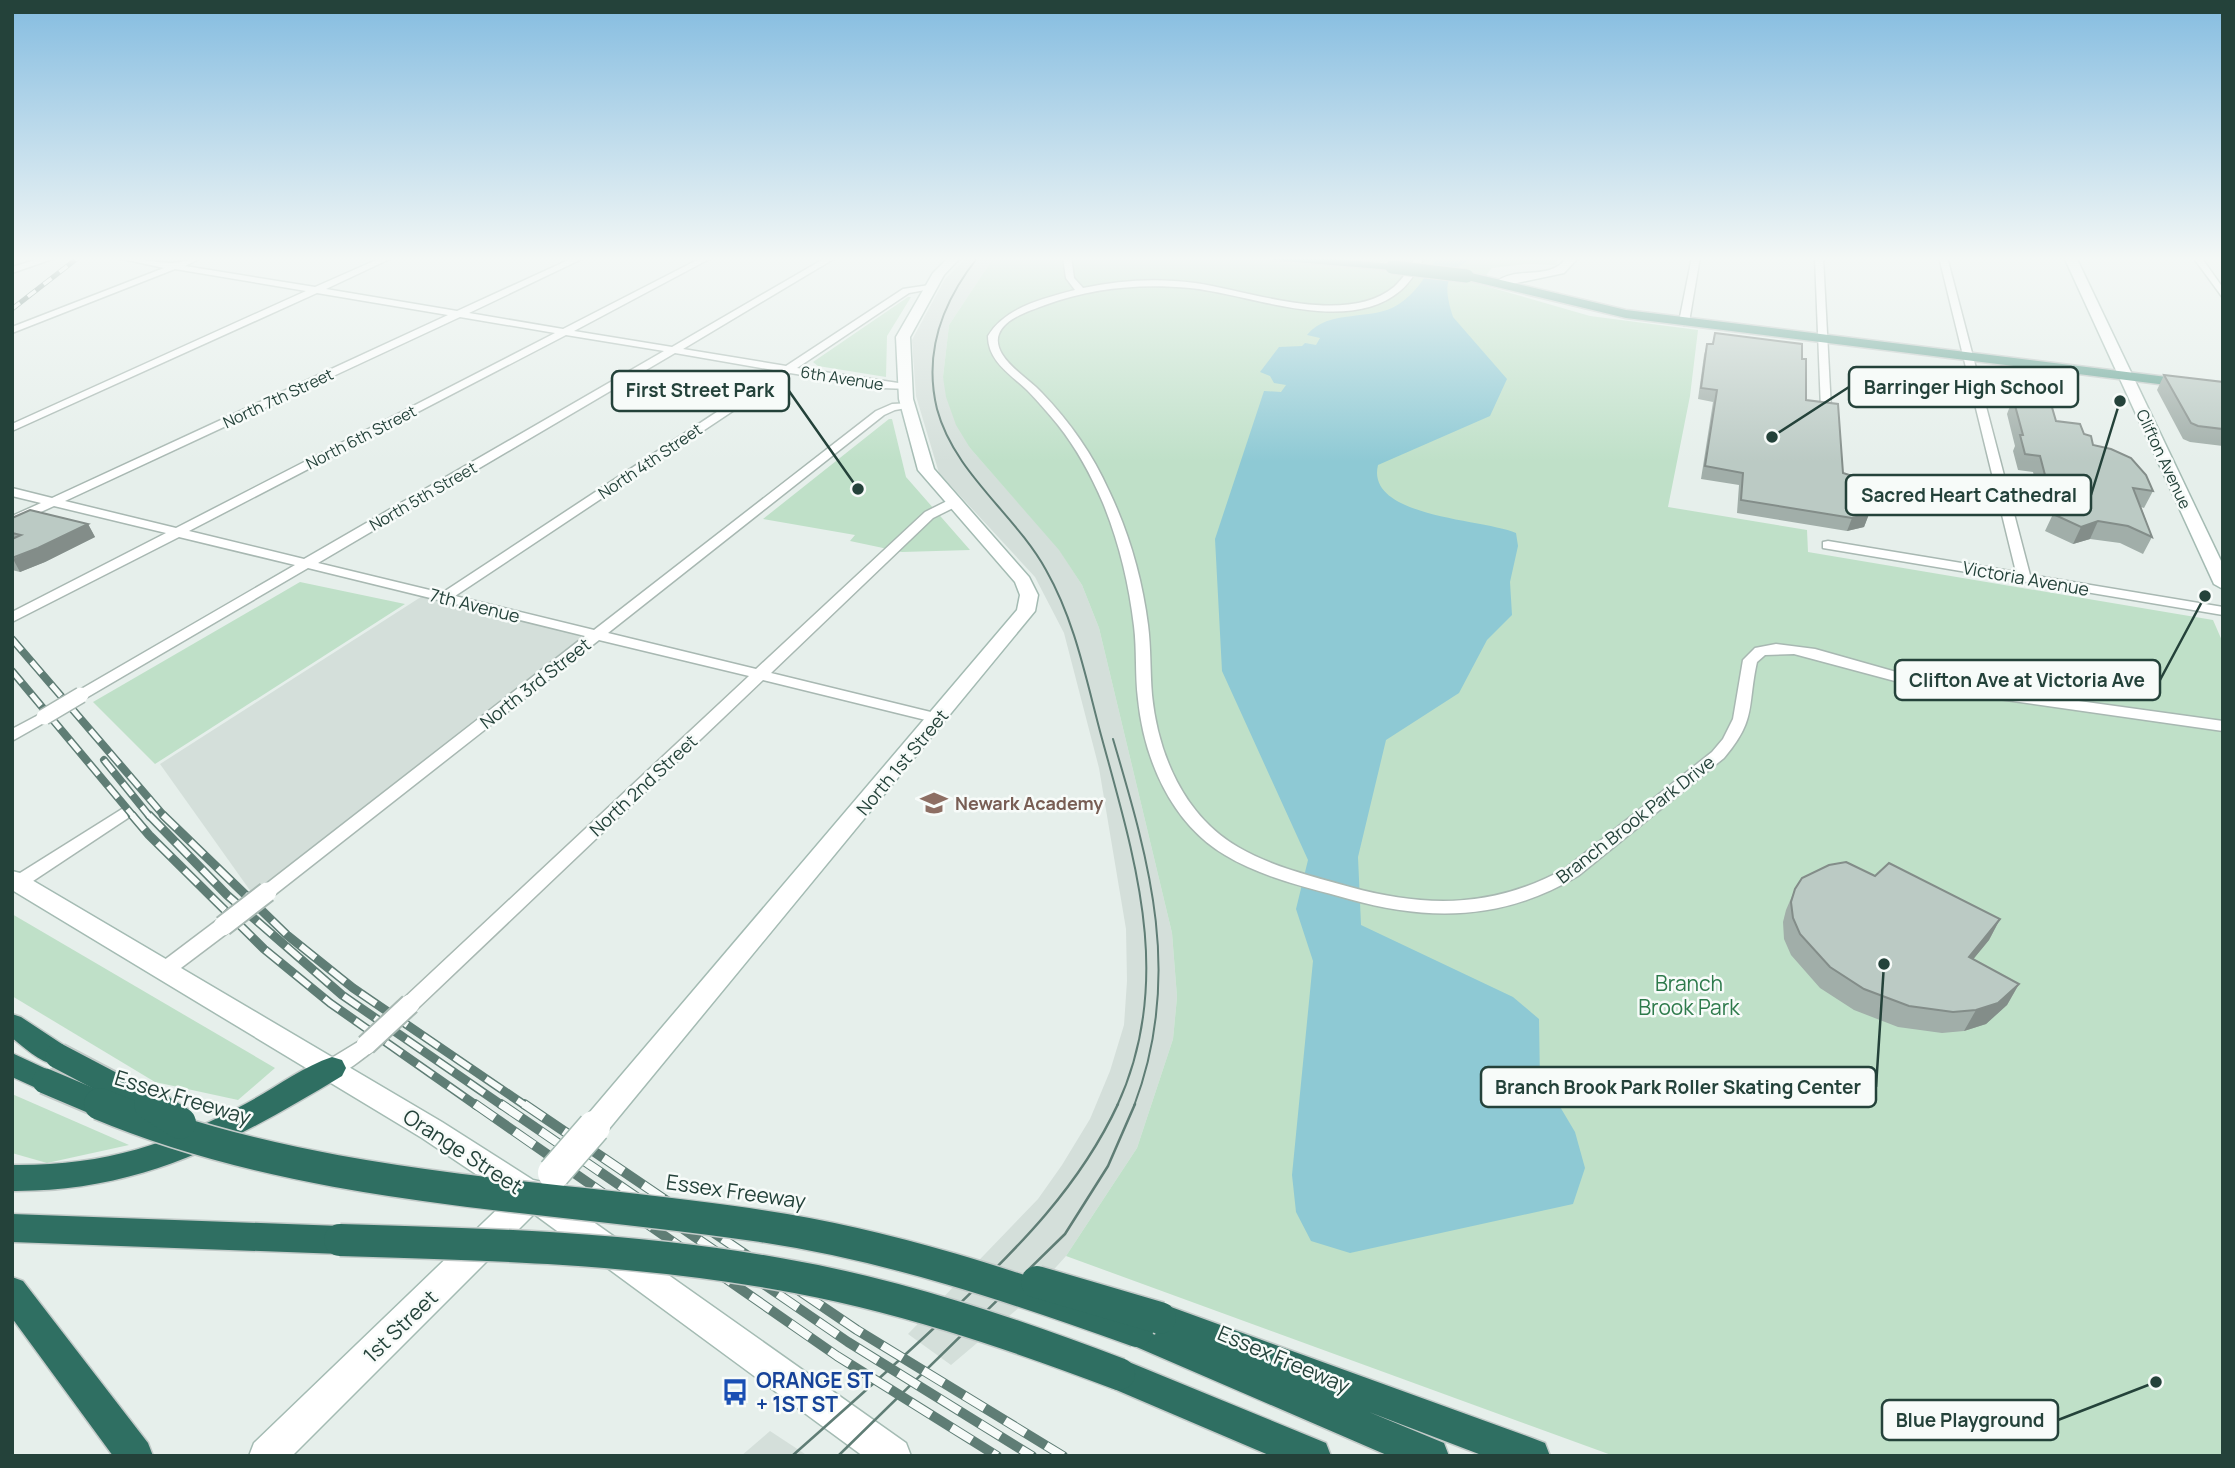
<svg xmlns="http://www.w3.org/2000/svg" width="2235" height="1468" viewBox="0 0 2235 1468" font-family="Manrope,sans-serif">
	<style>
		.built { fill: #d4dfda }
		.green { fill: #bfe0c8 }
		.water { fill: #8ec9d4 }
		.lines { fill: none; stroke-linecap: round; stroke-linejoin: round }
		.street-casing { stroke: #a8b8b2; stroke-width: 3 }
		.secondary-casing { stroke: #a4bbb3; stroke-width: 3 }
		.primary-casing { stroke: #c2cac8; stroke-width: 3 }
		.highway-casing { stroke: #c2cac8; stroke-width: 3 }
		.street { fill: #fff; fill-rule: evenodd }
		.secondary { fill: #fff; fill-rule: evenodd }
		.primary { fill: #6aa596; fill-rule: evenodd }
		.highway { fill: #2f6f62; fill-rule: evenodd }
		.tram-far1 { stroke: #5f7d75; stroke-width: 2 }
		.tram { stroke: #5f7d75; stroke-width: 2.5 }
		.rail-far3-casing { stroke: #5f7d75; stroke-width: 5 }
		.rail-far2-casing { stroke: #5f7d75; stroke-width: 8 }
		.rail-far1-casing { stroke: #5f7d75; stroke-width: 9 }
		.rail-casing { stroke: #5f7d75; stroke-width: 10 }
		.rail-far3 { stroke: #f7fbf9; stroke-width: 3.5; stroke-dasharray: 10; stroke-linecap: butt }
		.rail-far2 { stroke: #f7fbf9; stroke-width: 5; stroke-dasharray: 15; stroke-linecap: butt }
		.rail-far1 { stroke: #f7fbf9; stroke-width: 6; stroke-dasharray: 19; stroke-linecap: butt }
		.rail { stroke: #f7fbf9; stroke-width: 8; stroke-dasharray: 24; stroke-linecap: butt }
		.street-bridge-far1-casing { stroke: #a8b8b2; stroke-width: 18; stroke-linecap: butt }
		.street-bridge-casing { stroke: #a8b8b2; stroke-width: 23; stroke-linecap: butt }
		.secondary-bridge-casing { stroke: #a4bbb3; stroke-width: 35; stroke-linecap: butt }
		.primary-bridge-casing { stroke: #c2cac8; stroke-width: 15; stroke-linecap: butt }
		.highway-bridge-far1-casing { stroke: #c2cac8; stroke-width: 29; stroke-linecap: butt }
		.highway-bridge-casing { stroke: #c2cac8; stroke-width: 35; stroke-linecap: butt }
		.street-bridge-far1 { stroke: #fff; stroke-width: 15 }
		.street-bridge { stroke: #fff; stroke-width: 19 }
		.secondary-bridge { stroke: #fff; stroke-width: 32 }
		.primary-bridge { stroke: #6aa596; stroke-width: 13 }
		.highway-bridge-far1 { stroke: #2f6f62; stroke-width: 25 }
		.highway-bridge { stroke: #2f6f62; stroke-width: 32 }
		.wall { fill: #a1aea9 }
		.shaded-wall { fill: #838d89 }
		.building { fill: #bbcac4; stroke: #838d89; stroke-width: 2 }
		.labels { text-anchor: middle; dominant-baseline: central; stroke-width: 5; stroke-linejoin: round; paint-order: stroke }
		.far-street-label { font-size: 16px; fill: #24423a; stroke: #f7fbf9 }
		.street-label { font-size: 18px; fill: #24423a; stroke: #f7fbf9 }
		.education-label { font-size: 18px; font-weight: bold; fill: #785e54; stroke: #f7fbf9; text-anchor: start }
		.near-park-label { font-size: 21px; fill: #2d7a4b; stroke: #f7fbf9 }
		.near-street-label { font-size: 21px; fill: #24423a; stroke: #f7fbf9 }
		.near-transit-label { font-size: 21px; font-weight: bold; fill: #164399; stroke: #f7fbf9; text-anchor: start }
		.leader { fill: none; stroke: #24423a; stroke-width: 2.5 }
		.callout-dot { fill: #24423a; stroke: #f7fbf9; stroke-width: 2.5 }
		.callout { fill: #f7fbf9; stroke: #24423a; stroke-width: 2.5 }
		.callout-label { font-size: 19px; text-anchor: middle; font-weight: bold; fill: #24423a }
	</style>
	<rect width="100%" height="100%" fill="#e6efeb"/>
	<g class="built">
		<path d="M967,257H994L949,325L943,377L970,448L1059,549L1082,585L1099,628L1172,933L1177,997L1173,1039L1137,1148L1066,1256L1021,1306L951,1365L908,1334L1038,1199L1062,1165L1090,1119L1110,1071L1124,1025L1127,981L1126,929L1099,768L1064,633L1035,577L939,473L916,396L912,340L945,279Z"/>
		<path d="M424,595L589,635L254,896L160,764Z"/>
		<path d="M770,1431L808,1456H741Z"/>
	</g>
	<g class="green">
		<path d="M994,257H1558L1556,265L1527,264L1492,268L1479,284L1590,316L1698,330L1690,396L1668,507L1807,530L1808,552L2213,620L2223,643V1456H1614L1066,1256L1137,1148L1173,1039L1177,997L1172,933L1099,628L1082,585L1059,550L970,448L956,425L946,397L943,377L949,325Z"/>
		<path d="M908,297H911L887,336L886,377L818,366L813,362Z"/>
		<path d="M889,419H892L906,477L970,550L902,552L850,541L855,535L763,519Z"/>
		<path d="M300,582L405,604L155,764L93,702Z"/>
		<path d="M12,914L275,1068L238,1100L155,1082L12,996Z"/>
		<path d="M12,1094L129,1145L47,1163L12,1153Z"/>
	</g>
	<path class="water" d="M1436,257H1476C1444,271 1443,286 1453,317L1507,379L1490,416L1378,465C1365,518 1485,519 1516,533L1518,546L1510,582L1512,615L1487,640L1459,693L1386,740L1358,857L1361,925L1513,997L1539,1019L1540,1083L1559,1105L1575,1132L1585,1168L1573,1204L1350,1253L1311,1241L1296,1212L1292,1175L1313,961L1296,909L1308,860L1222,671L1215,539L1264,391L1281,392L1286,385L1274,383L1270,376L1260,372L1279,347L1302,346L1305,343L1316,345L1320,338L1307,335C1328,308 1373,322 1399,304C1415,294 1428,274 1436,257Z"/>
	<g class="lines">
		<defs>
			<g id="street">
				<path d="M45,257H58L12,273V267Z"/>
				<path d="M113,257C132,257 151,262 170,263C181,264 192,257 203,257L185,266L315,287L383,257H394L326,289L457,311L575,257H586L469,313L563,329L703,257H713L574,331L672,347L827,257H837L683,349L786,366L903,289L936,284V288L909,293L797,368L905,384L910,387L909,389L882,388L790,373L455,596L594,630L876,411L892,404L912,403V407L895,410L884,415L608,633L756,669L925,512L949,500H957V506L933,518L771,673L943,715L946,718L938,723L763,680L417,1009L410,1012L403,1009L400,1004L403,999L749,676L599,640L273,896H261L258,892L261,888L585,636L308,568L86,698H76L73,695L76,692L295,565L179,537L12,622V612L166,533L54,506L12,525V516L41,503L12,496V488L52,498L448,315L317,293L12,431V424L306,291L175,269L12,333V327L164,268ZM460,317L555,333L176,528L65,501ZM566,335L664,351L304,559L189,531ZM675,353L779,371L442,593L318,563Z"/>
				<path d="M1063,257H1071L1074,278L1083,288C1120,280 1158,278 1195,283C1251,291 1345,327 1394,287C1403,279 1410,267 1416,257H1424C1418,269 1411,282 1400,291C1346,336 1251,294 1190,288C1140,283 1091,288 1045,305C1030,311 1005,318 999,334C996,341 999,349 1002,354C1012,370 1030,380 1042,393C1070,422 1093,455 1109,491C1129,533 1142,578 1148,625C1151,648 1150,671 1152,695C1158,754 1184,816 1238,847C1272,867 1312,876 1350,887C1427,908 1495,908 1566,868L1712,752L1723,739L1733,719L1743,660L1755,648L1776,644L1815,649L1921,679L2223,721V731L1921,688L1794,654L1765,655L1757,662C1747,707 1757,719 1724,758L1578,876C1504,920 1431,922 1349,899C1307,887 1263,878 1225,855C1171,823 1144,759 1138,699C1135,675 1137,650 1134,626C1129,584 1119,542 1103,503C1091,475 1077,449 1058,425C1048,413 1038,401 1027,390C1010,374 988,361 988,336C1005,307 1045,298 1075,290L1066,278Z"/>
				<path d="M1692,257H1700L1689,322L1684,325L1679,322Z"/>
				<path d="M1815,257H1823L1831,409L1826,412L1821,409Z"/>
				<path d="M1939,257H1947L2030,575L2223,607V615L1823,548V542L1828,541L2016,572Z"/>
				<path d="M2193,257H2201L2223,288V298Z"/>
				<path d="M44,712L52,717L49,720L12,741V729Z"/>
				<path d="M122,809L128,810L130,814L128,818L24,887L12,888V878Z"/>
				<path d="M223,919L230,921L232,926L230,931L173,974L166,976L159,974L156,969L159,964L216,921Z"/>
				<path d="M366,1037L373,1039L376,1045L373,1051C360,1060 341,1079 325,1074L322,1068L325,1062Z"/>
			</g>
			<g id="secondary">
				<path d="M949,257H961L944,275L910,337L913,399L934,469L1029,577L1038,595L1035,611L604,1135L594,1139L584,1135L580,1127L584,1119L1017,610L1020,595L1015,582L918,470L899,399L896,337L933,273Z"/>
				<path d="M1567,257H1579L1564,273L1502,286L1496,282C1517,265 1551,282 1567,257Z"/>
				<path d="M2064,257H2076L2223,565V589L2214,584Z"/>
				<path d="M12,871L20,873L442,1122L533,1180L547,1183L551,1192L906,1443L911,1456H863L534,1214L292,1456H249L254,1443L510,1197L422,1138L12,890Z"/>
			</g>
			<g id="primary">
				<path d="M1267,257H1313L1392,264L1398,267L1392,270L1273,260Z"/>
				<path d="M1467,272L1626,310L2223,384V392L1626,318L1463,279L1461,276Z"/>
			</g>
			<g id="highway">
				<path d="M12,1014L21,1017L68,1048L72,1056L68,1064C47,1070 28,1050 12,1038Z"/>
				<path d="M12,1053L55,1073L59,1081L55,1089L45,1092L12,1077Z"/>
				<path d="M332,1057L342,1060L346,1068L342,1076C234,1141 142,1192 12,1191V1165C103,1166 168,1145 247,1103C275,1088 302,1067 332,1057Z"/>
				<path d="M12,1214L340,1226L351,1230L356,1240L351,1250L340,1254L12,1242Z"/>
				<path d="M12,1277L23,1281L148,1443L153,1456H113L12,1318Z"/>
				<path d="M1160,1303L1532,1438L1545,1443L1550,1456H1484L1369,1412L1444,1443L1449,1456H1389L1125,1342L1121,1331L1125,1320L1137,1315L1144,1318L1148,1307Z"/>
				<path d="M1119,1358L1326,1443L1331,1456H1271L1107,1386L1102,1374L1107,1362Z"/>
			</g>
		</defs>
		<use href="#street" class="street-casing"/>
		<use href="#secondary" class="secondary-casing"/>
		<use href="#primary" class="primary-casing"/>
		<use href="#highway" class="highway-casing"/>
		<use href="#street" class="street"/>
		<use href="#secondary" class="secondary"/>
		<use href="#primary" class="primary"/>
		<use href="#highway" class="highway"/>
		<g class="tram-far1">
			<path d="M978,257C943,301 923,352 937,409C954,473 1015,514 1046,570C1075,621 1086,679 1101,735C1135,860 1175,981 1117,1106"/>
			<path d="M1113,739C1150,864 1183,977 1134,1106"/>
		</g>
		<g class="tram">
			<path d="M792,1456C846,1408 901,1360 953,1310C1018,1248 1080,1186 1118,1104"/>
			<path d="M838,1456L1065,1234L1108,1166L1135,1104"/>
		</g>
		<defs>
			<path id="rail-far3" d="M12,309L79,257"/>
			<g id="rail-far2">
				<path d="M12,639L165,817"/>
				<path d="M12,671L134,817"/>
				<path d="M104,760L150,817"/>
			</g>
			<g id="rail-far1">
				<path d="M132,815L149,835L264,949L330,1003L477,1106"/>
				<path d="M149,815L227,895L342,995L503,1106"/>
				<path d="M163,815L287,935L353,988L526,1106"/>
			</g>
			<g id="rail">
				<path d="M475,1104L837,1356L997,1456"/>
				<path d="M501,1104L848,1342L1032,1456"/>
				<path d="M524,1104L857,1330L1063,1456"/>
			</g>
		</defs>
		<use href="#rail-far3" class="rail-far3-casing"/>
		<use href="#rail-far2" class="rail-far2-casing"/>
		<use href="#rail-far1" class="rail-far1-casing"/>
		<use href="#rail" class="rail-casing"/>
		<use href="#rail-far3" class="rail-far3"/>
		<use href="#rail-far2" class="rail-far2"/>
		<use href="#rail-far1" class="rail-far1"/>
		<use href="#rail" class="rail"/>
		<defs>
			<path id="street-bridge-far1" d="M44,717L81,695"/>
			<g id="street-bridge">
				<path d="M223,926L267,892"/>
				<path d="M366,1045L410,1004"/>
			</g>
			<path id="secondary-bridge" d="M554,1173L594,1127"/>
			<path id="primary-bridge" d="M1392,267L1467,276"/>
			<g id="highway-bridge-far1">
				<path d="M58,1056L153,1106"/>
				<path d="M45,1081L104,1106"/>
			</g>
			<g id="highway-bridge">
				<path d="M100,1104C308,1191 541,1193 761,1226C890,1245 1015,1287 1137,1331"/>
				<path d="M150,1104L180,1123"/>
				<path d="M340,1240C487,1244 634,1248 779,1274C896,1294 1008,1332 1119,1374"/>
				<path d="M1037,1282L1160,1318"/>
			</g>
		</defs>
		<use href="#street-bridge-far1" class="street-bridge-far1-casing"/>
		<use href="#street-bridge" class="street-bridge-casing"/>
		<use href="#secondary-bridge" class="secondary-bridge-casing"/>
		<use href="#primary-bridge" class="primary-bridge-casing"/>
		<use href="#highway-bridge-far1" class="highway-bridge-far1-casing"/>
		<use href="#highway-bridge" class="highway-bridge-casing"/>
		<use href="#street-bridge-far1" class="street-bridge-far1"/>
		<use href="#street-bridge" class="street-bridge"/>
		<use href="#secondary-bridge" class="secondary-bridge"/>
		<use href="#primary-bridge" class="primary-bridge"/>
		<use href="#highway-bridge-far1" class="highway-bridge-far1"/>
		<use href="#highway-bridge" class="highway-bridge"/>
	</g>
	<g class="wall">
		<path d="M1715,333L1802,359L1806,400L1843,473L1869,514L1864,527L1847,531L1737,513L1739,485L1701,479L1713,402L1698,399L1704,355L1707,344H1712Z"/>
		<path d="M2164,375L2223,382V446L2190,442L2183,439L2157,390Z"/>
		<path d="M2013,398L2056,421L2084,434L2093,445L2153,491L2144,508L2141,507L2152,537L2143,554L2120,543L2090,539L2073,544L2045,531L2053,514L2058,513L2053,494L2038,492L2033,472L2018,470L2013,451L2015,446L2007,414Z"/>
		<path d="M12,518L88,524L95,537L45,562L20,572L12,570Z"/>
		<path d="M1875,876L2000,919L1989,940L1973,959L2019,984L2007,1005L1986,1024L1964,1031L1942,1033L1898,1027L1854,1010L1820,988L1791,955L1784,939L1783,922L1786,910L1795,889Z"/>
	</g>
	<g class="shaded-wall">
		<path d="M1869,514L1864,527L1847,531L1852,518Z"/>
		<path d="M2098,521L2090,539L2073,544L2081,527Z"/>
		<path d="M88,524L95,537L45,562L20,572L13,559Z"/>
		<path d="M2000,919L1989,940L1958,978L1969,957Z"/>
		<path d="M2019,984L2007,1005L1986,1024L1964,1031L1976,1010Z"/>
	</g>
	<g class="building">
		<path d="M1715,333L1802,344V359H1806V400L1838,404L1843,473L1862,479L1867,493L1869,514L1852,518L1741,500L1743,473L1705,466L1717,390L1701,388L1707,344H1713Z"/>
		<path d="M2164,375L2223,382V429L2198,426L2191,423Z"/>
		<path d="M2013,398L2051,404L2056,421L2080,424L2084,434L2091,436L2093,445L2111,449L2131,458L2146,475L2153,491L2133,488L2152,537L2128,526L2098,521L2081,527L2053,514L2070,510L2060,477L2045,475L2040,456L2025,454L2020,435H2023Z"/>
		<path d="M30,510L88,524L38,548L12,558V539L21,535L12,533V518Z"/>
		<path d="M1846,862L1875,876L1889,863L2000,919L1969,957L2019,984L1998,1003L1976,1010L1953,1012L1909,1006L1864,989L1830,967L1800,934L1793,918L1791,902L1795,889L1802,878L1829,865Z"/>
	</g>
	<linearGradient id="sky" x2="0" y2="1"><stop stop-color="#84bce0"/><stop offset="0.56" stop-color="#f4f8f6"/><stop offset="1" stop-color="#f4f8f6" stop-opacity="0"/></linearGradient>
	<rect width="2235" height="462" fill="url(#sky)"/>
	<defs>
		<symbol id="school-bare" viewBox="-9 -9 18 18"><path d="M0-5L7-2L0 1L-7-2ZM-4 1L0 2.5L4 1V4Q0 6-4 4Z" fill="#8d6e63" stroke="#f7fbf9" stroke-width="2.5" paint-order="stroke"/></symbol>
		<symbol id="bus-bare" viewBox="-9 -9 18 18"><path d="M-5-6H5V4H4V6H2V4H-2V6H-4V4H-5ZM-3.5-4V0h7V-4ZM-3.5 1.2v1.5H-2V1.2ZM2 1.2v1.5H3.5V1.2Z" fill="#1a4fb4" stroke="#f7fbf9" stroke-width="2.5" paint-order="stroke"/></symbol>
	</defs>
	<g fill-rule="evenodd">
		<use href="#school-bare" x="915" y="784" width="38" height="38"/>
		<use href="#bus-bare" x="716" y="1373" width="38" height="38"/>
	</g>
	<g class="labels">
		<g class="far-street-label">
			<text transform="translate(842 378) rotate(9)">6th Avenue</text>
			<text transform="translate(278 398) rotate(-25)">North 7th Street</text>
			<text transform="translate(361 437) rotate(-27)">North 6th Street</text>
			<text transform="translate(2164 459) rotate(65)">Clifton Avenue</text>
			<text transform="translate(650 461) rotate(-34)">North 4th Street</text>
			<text transform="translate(423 496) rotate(-30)">North 5th Street</text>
		</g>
		<g class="street-label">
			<text transform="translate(2026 578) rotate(10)">Victoria Avenue</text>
			<text transform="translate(475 605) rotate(14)">7th Avenue</text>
			<text transform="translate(535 683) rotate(-38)">North 3rd Street</text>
			<text transform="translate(902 762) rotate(-50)">North 1st Street</text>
			<text transform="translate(643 785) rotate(-43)">North 2nd Street</text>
			<text transform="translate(1635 819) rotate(-38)">Branch Brook Park Drive</text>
		</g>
		<g class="education-label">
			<text x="955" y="803">Newark Academy</text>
		</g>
		<g class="near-park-label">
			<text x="1689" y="983">Branch<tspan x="1689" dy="24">Brook Park</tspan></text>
		</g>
		<g class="near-street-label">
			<text transform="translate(183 1097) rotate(17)">Essex Freeway</text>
			<text transform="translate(463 1151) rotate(33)">Orange Street</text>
			<text transform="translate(736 1191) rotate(8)">Essex Freeway</text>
			<text transform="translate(400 1326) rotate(-44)">1st Street</text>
			<text transform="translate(1284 1359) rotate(23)">Essex Freeway</text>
		</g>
		<g class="near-transit-label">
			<text x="756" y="1380">ORANGE ST<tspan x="756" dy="24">+ 1ST ST</tspan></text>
		</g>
	</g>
	<path class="leader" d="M1772 437L1849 387M858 489L789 391M2120 401L2091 495M2205 596L2160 680M1884 964L1876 1087M2156 1382L2058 1420"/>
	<g class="callout-dot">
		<circle cx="1772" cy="437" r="7"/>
		<circle cx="858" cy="489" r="7"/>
		<circle cx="2120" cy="401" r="7"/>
		<circle cx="2205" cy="596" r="7"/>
		<circle cx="1884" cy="964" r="7"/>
		<circle cx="2156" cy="1382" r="7"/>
	</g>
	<g class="callout">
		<rect x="1849" y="367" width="229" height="40" rx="7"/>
		<rect x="612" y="371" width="177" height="40" rx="7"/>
		<rect x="1846" y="475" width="245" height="40" rx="7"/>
		<rect x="1895" y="660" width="265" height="40" rx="7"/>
		<rect x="1481" y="1067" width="395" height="40" rx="7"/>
		<rect x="1882" y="1400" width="176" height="40" rx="7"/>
	</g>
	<g class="callout-label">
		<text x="1964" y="394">Barringer High School</text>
		<text x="700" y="397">First Street Park</text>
		<text x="1969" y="502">Sacred Heart Cathedral</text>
		<text x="2027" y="687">Clifton Ave at Victoria Ave</text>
		<text x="1678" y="1094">Branch Brook Park Roller Skating Center</text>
		<text x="1970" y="1427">Blue Playground</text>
	</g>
	<rect width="2235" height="1468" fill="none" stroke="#24423a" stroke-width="28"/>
</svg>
